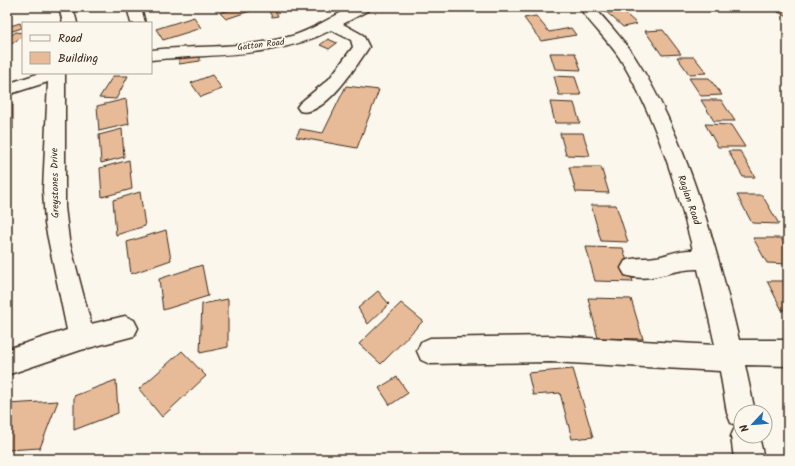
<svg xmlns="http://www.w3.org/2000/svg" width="795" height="466" viewBox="0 0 795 466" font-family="Kalam,sans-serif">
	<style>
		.building { fill: #e7bb97; stroke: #3b2a1e }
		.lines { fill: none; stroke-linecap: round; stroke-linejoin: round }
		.minor-casing { stroke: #3b2a1e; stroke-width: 3 }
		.minor { fill: #fbf7ec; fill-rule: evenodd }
		.labels { text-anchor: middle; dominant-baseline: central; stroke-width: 3.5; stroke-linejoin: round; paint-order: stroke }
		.far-street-label { font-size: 9px; fill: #3b2a1e; stroke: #fbf7ec }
		.street-label { font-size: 10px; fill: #3b2a1e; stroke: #fbf7ec }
	</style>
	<rect width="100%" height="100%" fill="#fbf7ec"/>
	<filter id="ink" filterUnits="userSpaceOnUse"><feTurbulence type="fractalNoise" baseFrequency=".025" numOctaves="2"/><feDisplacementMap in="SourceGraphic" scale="8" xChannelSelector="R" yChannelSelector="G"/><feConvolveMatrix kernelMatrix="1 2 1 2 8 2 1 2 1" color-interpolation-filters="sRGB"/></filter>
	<g filter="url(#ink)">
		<g class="building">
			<path d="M237,7H250L253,10L226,19L220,13Z"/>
			<path d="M292,7H311L297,12Z"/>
			<path d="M601,7H618L637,24L623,27Z"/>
			<path d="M786,7L788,8V17L778,12Z"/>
			<path d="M275,9L278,16L272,17L269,11Z"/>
			<path d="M536,16L549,32L571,28L576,35L541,41L524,18Z"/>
			<path d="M194,17L201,28L163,40L156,29Z"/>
			<path d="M20,23L22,28L9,32L7,27Z"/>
			<path d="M663,30L681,54L662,55L645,31Z"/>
			<path d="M16,32L23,33V36L7,47V38Z"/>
			<path d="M328,39L337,43L329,49L320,45Z"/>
			<path d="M550,53H575L581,70L555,69Z"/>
			<path d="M200,56V61L179,64V59Z"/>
			<path d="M677,57H694L707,73L689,74Z"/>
			<path d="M212,75L222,89L201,97L191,83Z"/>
			<path d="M113,76H128L116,99L99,98Z"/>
			<path d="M554,76L575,77L581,95H559Z"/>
			<path d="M689,78H709L722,95L701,96Z"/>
			<path d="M346,86L379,90L357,148L296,137L300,129L323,133Z"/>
			<path d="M126,99L129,124L99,131L97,106Z"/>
			<path d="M701,100H721L735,121H714Z"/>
			<path d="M550,102L574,103L580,123H555Z"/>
			<path d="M13,105V129L7,130V106Z"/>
			<path d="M705,124L731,125L745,147H718Z"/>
			<path d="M122,129L124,157L101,163L99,135Z"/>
			<path d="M11,132L9,157L7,158V133Z"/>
			<path d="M560,133H583L590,156L566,155Z"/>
			<path d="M728,151H740L755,177H743Z"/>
			<path d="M129,160L132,189L102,197L100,168Z"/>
			<path d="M569,167H601L609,193L576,192Z"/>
			<path d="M140,192L145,226L116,235L113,200Z"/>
			<path d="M737,195H762L779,224L752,223Z"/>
			<path d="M591,205H616L628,242L601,241Z"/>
			<path d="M166,230L171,260L131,274L127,242Z"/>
			<path d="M753,238H781L788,251V264L767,263Z"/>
			<path d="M586,247L623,248L633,282L595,281Z"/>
			<path d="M202,265L208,296L163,310L159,279Z"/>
			<path d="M767,281H788V310H782Z"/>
			<path d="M378,291L389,304L368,324L358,308Z"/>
			<path d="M588,298L631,299L643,339L598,338Z"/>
			<path d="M228,299V347L200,353L202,304Z"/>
			<path d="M401,303L423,321L381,364L359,344Z"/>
			<path d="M182,351L206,376L162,417L139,389Z"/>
			<path d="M573,369L593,437L572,439L560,393L533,395L528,373Z"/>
			<path d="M397,377L408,393L390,405L379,388Z"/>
			<path d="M116,380L118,413L74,430V396Z"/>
			<path d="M58,401L40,448L7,450V404Z"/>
		</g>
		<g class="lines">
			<defs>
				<g id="minor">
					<path d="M59,7H73L77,23H63Z"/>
					<path d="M127,7H141L145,23H131Z"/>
					<path d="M352,7H371L369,10L343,24L363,35L369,47C357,65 324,118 300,111L297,107L300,103L329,79L353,47L351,40L331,30C276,59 212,53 151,60V50C196,45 244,49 288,37C311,31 331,17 352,7Z"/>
					<path d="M579,7H594C608,23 622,38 634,56C686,135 717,248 739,340H788V366L745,365L755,412H741V436H759L764,459H734L731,436L736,425L731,423L727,413L720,371L551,362L430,364L421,360L417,351L421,342L430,338L551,336L715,345L698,269C673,268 649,284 625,275L621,268L625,261C635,257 645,259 656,257C668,255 680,249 693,250C676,184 655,115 619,57C607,39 591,25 579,7Z"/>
					<path d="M40,73H65V207L69,240L91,324L125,316L134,320L138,328L134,336L81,350L7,375V349L67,330L45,224L43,190L48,82L7,95V84Z"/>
				</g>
			</defs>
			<use href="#minor" class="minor-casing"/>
			<use href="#minor" class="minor"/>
		</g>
	</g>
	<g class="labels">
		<g class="far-street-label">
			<text transform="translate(261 45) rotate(-7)">Gatton Road</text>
		</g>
		<g class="street-label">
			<text transform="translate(55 183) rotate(-91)">Greystones Drive</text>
			<text transform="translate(689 200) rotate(71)">Raglan Road</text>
		</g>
	</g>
	<rect width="795" height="466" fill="none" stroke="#fbf7ec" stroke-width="24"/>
	<rect x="12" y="12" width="771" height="442" fill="none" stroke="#3b2a1e" stroke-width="1.5" filter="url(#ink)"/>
	<rect x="22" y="22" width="130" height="52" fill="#fbf7ec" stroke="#aea59a"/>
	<rect x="30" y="35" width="20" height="6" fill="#fbf7ec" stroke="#aea59a"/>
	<text x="58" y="42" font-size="12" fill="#3b2a1e">Road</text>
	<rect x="30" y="52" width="20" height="12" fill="#e7bb97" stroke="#aea59a"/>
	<text x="58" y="62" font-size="12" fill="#3b2a1e">Building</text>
	<g transform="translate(753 424) rotate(244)"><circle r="19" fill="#fbf7ec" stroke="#aea59a"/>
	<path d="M0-3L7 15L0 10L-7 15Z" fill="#1f6fb2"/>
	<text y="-6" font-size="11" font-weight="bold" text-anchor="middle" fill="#3b2a1e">N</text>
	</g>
</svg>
